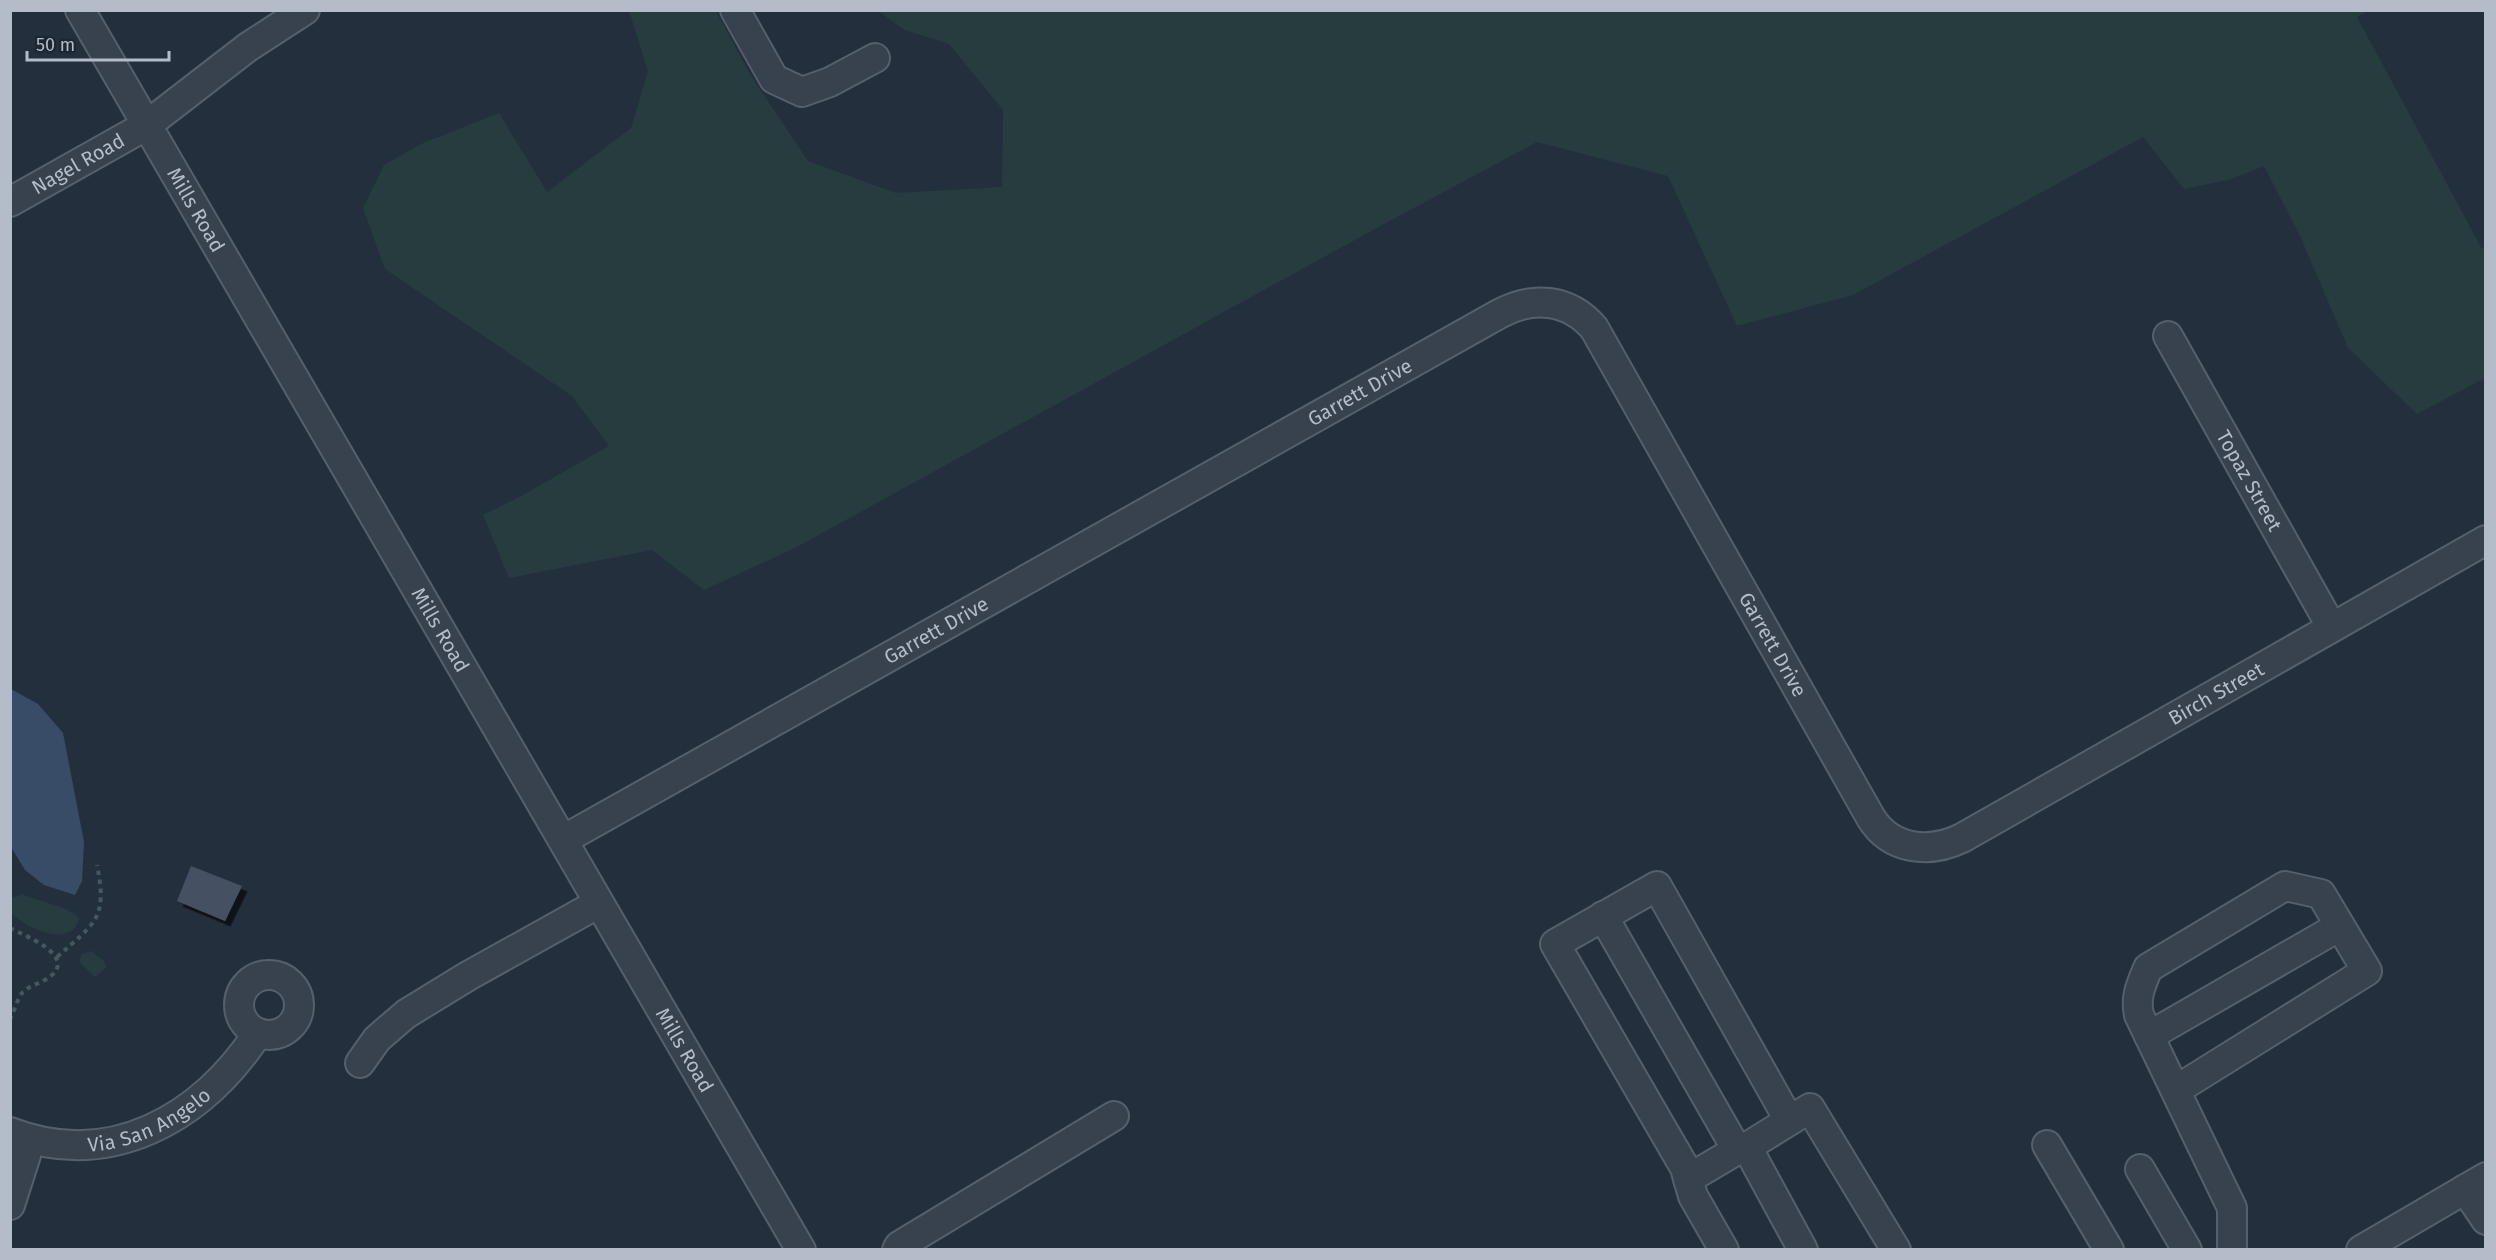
<svg xmlns="http://www.w3.org/2000/svg" width="2496" height="1260" viewBox="0 0 2496 1260" font-family="'Fira Sans',sans-serif">
	<style>
		.green { fill: #263c3f }
		.water { fill: #394c67 }
		.building { fill: #455162; filter: url(#shadow) }
		.lines { fill: none; stroke-linecap: round; stroke-linejoin: round }
		.minor-casing { stroke: #565f6c; stroke-width: 32 }
		.path { stroke: #44595c; stroke-width: 4; stroke-dasharray: 4.5 4.5; stroke-linecap: butt }
		.minor { stroke: #38414e; stroke-width: 28 }
		.labels { text-anchor: middle; dominant-baseline: central; stroke-width: 4.5; stroke-linejoin: round; paint-order: stroke }
		.street-label { font-size: 20px; fill: #b4bcc9; stroke: #1d2633 }
	</style>
	<defs>
		<filter id="shadow"><feDropShadow dx="5.5" dy="5.5" stdDeviation="0" flood-color="#0009"/></filter>
	</defs>
	<rect width="100%" height="100%" fill="#242f3e"/>
	<g class="green">
		<path d="M629,11H716L750,74L808,161L896,193L1002,187L1003,110L949,44L905,30L878,11H2368L2357,17L2482,249L2485,247V378L2417,414L2348,348L2300,236L2264,166L2232,179L2184,189L2143,137L1853,295L1737,326L1668,176L1537,142L1384,224L795,548L704,590L652,550L509,578L483,515L523,495L609,446L572,396L385,269L363,208L384,165L423,143L499,113L547,192L631,128L648,71Z"/>
		<path d="M22,894C36,901 73,907 79,919C70,950 26,927 11,913V898Z"/>
		<path d="M91,951L103,960L107,967L95,977L79,962L82,954Z"/>
	</g>
	<path class="water" d="M11,689L38,704L63,733L84,842L82,881L75,895L44,885L25,870L11,847Z"/>
	<path class="building" d="M191,866L242,886L225,921L177,901Z"/>
	<g class="lines">
		<defs>
			<g id="minor">
				<path id="s1" d="M80,10L801,1250"/>
				<path d="M735,10L774,79L802,92L830,82L875,58"/>
				<path id="s2" d="M10,202L147,125L248,47L305,10"/>
				<path id="s3" d="M2168,336L2331,626"/>
				<path id="s4" d="M563,840L1499,314C1532,296 1568,298 1594,328L1871,818C1891,850 1929,854 1962,838L2486,540"/>
				<path d="M1603,916L1737,1150"/>
				<circle cx="269" cy="1005" r="30"/>
				<path d="M2149,1036L2340,926"/>
				<path d="M360,1063L377,1039L406,1014L468,976L599,903"/>
				<path d="M2176,1090L2367,971L2321,894L2285,886L2148,968C2141,985 2135,997 2139,1015L2232,1208V1250"/>
				<path id="s5" d="M10,1132C111,1171 202,1118 258,1033"/>
				<path d="M2047,1145L2109,1250"/>
				<path d="M2140,1169L2187,1250"/>
				<path d="M1688,1179L1737,1150L1747,1147"/>
				<path d="M2465,1189L2486,1220"/>
				<path d="M10,1205L26,1155L16,1146"/>
				<path d="M897,1250L899,1246L1114,1116"/>
				<path d="M1724,1250L1693,1196L1685,1168L1555,944L1657,886L1789,1120"/>
				<path d="M1803,1250L1747,1147L1810,1108L1896,1250"/>
				<path d="M2361,1250L2486,1177"/>
			</g>
		</defs>
		<use href="#minor" class="minor-casing"/>
		<g class="path">
			<path d="M10,928C25,936 76,955 51,976C43,983 29,985 22,993C17,1000 14,1012 10,1019"/>
			<path d="M57,957C95,923 108,919 97,865"/>
		</g>
		<use href="#minor" class="minor"/>
	</g>
	<g class="labels">
		<g class="street-label">
			<text stroke="none"><textPath href="#s2" startOffset="78">Nagel Road</textPath></text>
			<text stroke="none"><textPath href="#s1" startOffset="231">Mills Road</textPath></text>
			<text stroke="none"><textPath href="#s4" startOffset="914">Garrett Drive</textPath></text>
			<text stroke="none"><textPath href="#s3" startOffset="166">Topaz Street</textPath></text>
			<text stroke="none"><textPath href="#s1" startOffset="717">Mills Road</textPath></text>
			<text stroke="none"><textPath href="#s4" startOffset="428">Garrett Drive</textPath></text>
			<text stroke="none"><textPath href="#s4" startOffset="1542">Garrett Drive</textPath></text>
			<text stroke="none"><textPath href="#s4" startOffset="2136">Birch Street</textPath></text>
			<text stroke="none"><textPath href="#s1" startOffset="1203">Mills Road</textPath></text>
			<text stroke="none"><textPath href="#s5" startOffset="146">Via San Angelo</textPath></text>
		</g>
	</g>
	<rect width="2496" height="1260" fill="none" stroke="#b4bcc9" stroke-width="24"/>
	<path d="M27 51v9h142v-9" fill="none" stroke="#b4bcc9" stroke-width="3"/>
	<text x="36" y="51" font-size="18" fill="#b4bcc9" stroke="#1d2633" stroke-width="4.5" paint-order="stroke">50 m</text>
</svg>
